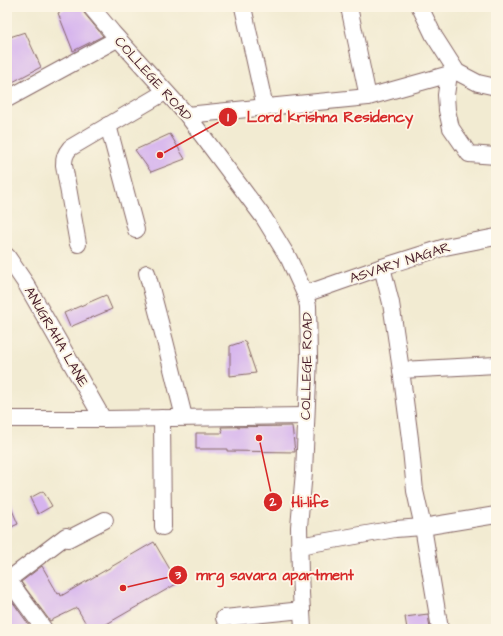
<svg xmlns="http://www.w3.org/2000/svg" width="503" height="636" viewBox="0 0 503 636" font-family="'Architects Daughter',sans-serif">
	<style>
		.building { fill: #d6b4ee }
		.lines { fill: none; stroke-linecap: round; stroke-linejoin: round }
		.minor-casing { stroke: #856665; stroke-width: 18 }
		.minor { stroke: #fff; stroke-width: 16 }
		.labels { text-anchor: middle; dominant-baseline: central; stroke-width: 4; stroke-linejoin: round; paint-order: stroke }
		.street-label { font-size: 14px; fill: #4a1f2b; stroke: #fcf5e5 }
		.leader { fill: none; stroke: #d62828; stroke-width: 1.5 }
		.callout-dot { fill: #d62828; stroke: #fcf5e5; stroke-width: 1.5 }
		.mark-label { font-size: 12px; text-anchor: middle; font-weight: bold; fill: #fff }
		.callout-label { font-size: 15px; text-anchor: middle; font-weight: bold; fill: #d62828; stroke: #fcf5e5; stroke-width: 4; stroke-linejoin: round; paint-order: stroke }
	</style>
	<rect width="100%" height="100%" fill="#fcf5e5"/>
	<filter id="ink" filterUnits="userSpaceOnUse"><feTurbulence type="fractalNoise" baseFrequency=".025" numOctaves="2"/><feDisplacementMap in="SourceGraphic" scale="8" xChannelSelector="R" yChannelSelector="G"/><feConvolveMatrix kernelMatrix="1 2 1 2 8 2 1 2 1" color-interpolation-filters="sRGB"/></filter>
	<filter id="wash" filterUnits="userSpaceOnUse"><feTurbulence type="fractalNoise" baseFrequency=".012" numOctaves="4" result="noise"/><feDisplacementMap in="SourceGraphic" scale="16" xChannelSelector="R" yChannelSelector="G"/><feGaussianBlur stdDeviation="0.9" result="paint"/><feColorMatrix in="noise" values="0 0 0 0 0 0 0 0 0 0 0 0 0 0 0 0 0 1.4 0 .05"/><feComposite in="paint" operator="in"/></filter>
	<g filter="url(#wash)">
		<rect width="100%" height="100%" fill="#f2ebd2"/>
		<g id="blocks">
			<g class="building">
				<path d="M67,7H82L84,13L103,36L73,51L58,13Z"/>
				<path d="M25,32L41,67L7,85V38Z"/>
				<path d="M170,134L185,159L151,172L135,150Z"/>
				<path d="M106,295L112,309L70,327L64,313Z"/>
				<path d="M245,341L256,373L230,376V346Z"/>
				<path d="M292,426L295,452L227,451V449H196V433H223L221,427Z"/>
				<path d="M43,491L52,506L38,514L30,498Z"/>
				<path d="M7,498L18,524L7,529Z"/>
				<path d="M154,542L178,583L98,629H89L77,608L50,621L21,582L42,566L58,594L60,593L61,596Z"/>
				<path d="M7,594L29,625L24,629H7Z"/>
				<path d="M428,614L430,629H407L405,617Z"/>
			</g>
		</g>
	</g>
	<g filter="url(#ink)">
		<use href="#blocks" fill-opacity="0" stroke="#856665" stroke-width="1"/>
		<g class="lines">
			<defs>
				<g id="minor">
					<path d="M91,7L112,32L187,115L264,218L289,259L305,294L308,306L309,357L304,472L299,527L300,575L303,629"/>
					<path d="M243,7L265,107"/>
					<path d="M349,7L368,97"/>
					<path d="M420,7L434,36L457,72L478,83L496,87"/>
					<path d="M449,74L446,95L447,110L451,128L469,154L496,156"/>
					<path d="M7,99L117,39"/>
					<path d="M187,115L368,97L457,72"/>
					<path d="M108,125L136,230"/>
					<path d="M78,244L64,165C64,158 65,154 70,148L165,92"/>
					<path d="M7,256L26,284L103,419"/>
					<path d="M382,267L391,303L401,370"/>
					<path d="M147,273L165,341L184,417"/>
					<path d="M305,294L382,267L445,247L496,237"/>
					<path d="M162,418L163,527"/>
					<path d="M7,419H103L306,416"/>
					<path d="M299,546L395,529L423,527L496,515"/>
					<path d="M7,578L44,629"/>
					<path d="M8,580L66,536L68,539L105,520"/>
					<path d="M224,618L302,610"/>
					<path d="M440,629L423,527L415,491L410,439L401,370L496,365"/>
				</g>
			</defs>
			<use href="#minor" class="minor-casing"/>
			<use href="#minor" class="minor"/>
		</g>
	</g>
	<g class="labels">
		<g class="street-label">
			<text transform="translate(153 79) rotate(48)">COLLEGE ROAD</text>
			<text transform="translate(400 263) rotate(-18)">ASVARY NAGAR</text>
			<text transform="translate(56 337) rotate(60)">ANUGRAHA LANE</text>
			<text transform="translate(307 366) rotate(-89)">COLLEGE ROAD</text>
		</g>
	</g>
	<path class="leader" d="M160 155L228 117M259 438L273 502M123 588L178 575"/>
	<g class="callout-dot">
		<circle cx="160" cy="155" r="4"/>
		<circle cx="259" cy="438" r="4"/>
		<circle cx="123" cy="588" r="4"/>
		<circle cx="228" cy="117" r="10"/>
		<circle cx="273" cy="502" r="10"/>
		<circle cx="178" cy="575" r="10"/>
	</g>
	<g class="mark-label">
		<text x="228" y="121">1</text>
		<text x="273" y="506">2</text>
		<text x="178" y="579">3</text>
	</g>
	<g class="callout-label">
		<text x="330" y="122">Lord krishna Residency</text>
		<text x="310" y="507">Hi-life</text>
		<text x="275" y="580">mrg savara apartment</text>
	</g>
	<rect width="503" height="636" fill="none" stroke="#fcf5e5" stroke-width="24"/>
</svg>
